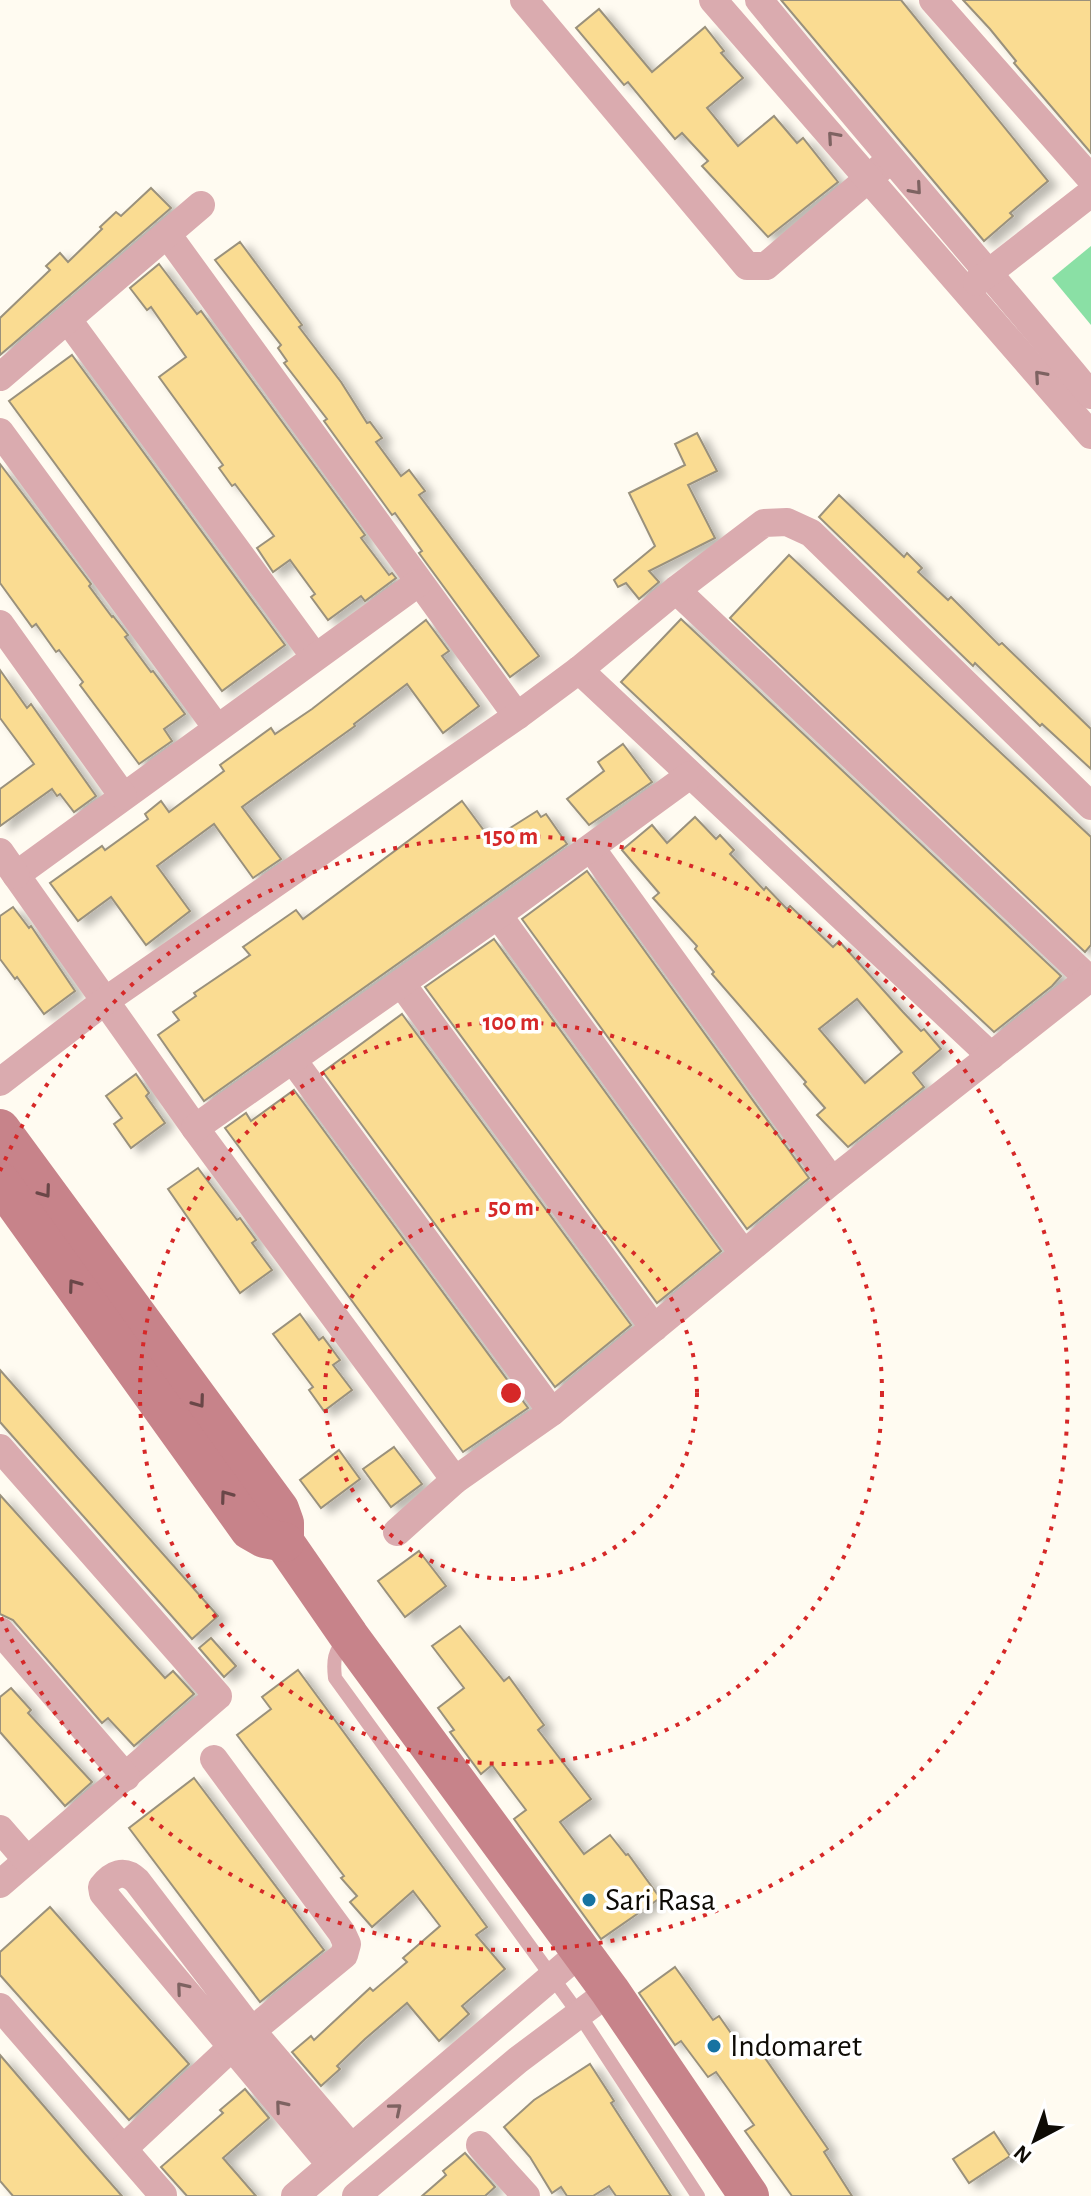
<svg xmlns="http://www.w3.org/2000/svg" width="1091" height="2196" viewBox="0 0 1091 2196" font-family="'Alegreya Sans',sans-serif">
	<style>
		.green { fill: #8ae0a5 }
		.building { fill: #fadc92; stroke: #9a917c; stroke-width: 2; fill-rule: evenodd; filter: url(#shadow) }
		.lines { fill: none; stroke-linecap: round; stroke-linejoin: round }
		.lane { stroke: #daabaf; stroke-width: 14 }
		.street { stroke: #daabaf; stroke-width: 28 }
		.secondary { stroke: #c7838a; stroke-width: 40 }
		.oneway { stroke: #7e6362 }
		.oneway2 { stroke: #6a4748 }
		.ring { fill: none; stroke: #d62828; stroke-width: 4; stroke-dasharray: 4 8 }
		.poi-dot { fill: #1773a1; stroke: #fff; stroke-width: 3 }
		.labels { text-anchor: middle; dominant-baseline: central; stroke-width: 7; stroke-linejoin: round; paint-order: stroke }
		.poi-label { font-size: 32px; fill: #0e0b05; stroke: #fff; text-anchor: start }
		.centre { fill: #d62828; stroke: #fff; stroke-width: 4 }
		.ring-label { font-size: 24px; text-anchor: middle; font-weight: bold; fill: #d62828; stroke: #fff; stroke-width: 7; stroke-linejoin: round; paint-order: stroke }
	</style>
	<defs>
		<filter id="shadow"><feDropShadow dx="9" dy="5" stdDeviation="4" flood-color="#0004"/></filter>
	</defs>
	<rect width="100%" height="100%" fill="#fffbf1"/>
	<path class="green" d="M1091,246V325L1052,278Z"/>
	<g class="building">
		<path d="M781,0H901L1048,181L1010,213L1013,216L984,241Z"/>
		<path d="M963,0H1091V153L1014,63L1016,61L990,29Z"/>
		<path d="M599,9L652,72L705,27L724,51L721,53L743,78L707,108L738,146L774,116L797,143L803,138L838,182L768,237L702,166L708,161L682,133L675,139L628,82L624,85L576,28Z"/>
		<path d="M151,188L171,208L0,355V318L50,270L46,266L60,253L68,262L102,229L100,227L116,212L121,216Z"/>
		<path d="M240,242L302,325L299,327L341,382L367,423L370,422L382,438L376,442L401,476L409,470L425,491L419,495L539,656L510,677L419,553L422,551L395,513L392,515L324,421L327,419L284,363L287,361L278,348L281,345L215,260Z"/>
		<path d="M159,264L197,314L201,311L365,535L361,538L389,575L392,573L396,578L365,601L361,596L328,620L311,597L315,594L290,560L273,572L257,548L274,536L235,484L232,486L219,468L223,465L159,377L186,357L151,307L147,310L130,288Z"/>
		<path d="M72,355L285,645L222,691L9,401Z"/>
		<path d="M697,433L717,471L688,485L715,538L649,571L659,582L639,599L626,583L618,587L614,580L655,546L629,493L685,465L675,444Z"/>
		<path d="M0,464L91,584L89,586L112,617L113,616L128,635L125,637L151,672L153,671L185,714L164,729L172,741L139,764L80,685L83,682L59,650L56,652L36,624L32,627L0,583Z"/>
		<path d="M839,495L904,557L907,553L922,568L918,572L948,600L951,597L999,645L1002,643L1091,729V769L1042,724L1040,726L975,663L973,666L819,517Z"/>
		<path d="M789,555L1091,837V945L1085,952L730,618Z"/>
		<path d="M681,619L1061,976L1052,986L994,1032L621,682Z"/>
		<path d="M426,620L449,651L442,656L479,706L443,733L407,684L354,724L355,726L242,807L281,859L253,878L214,824L157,866L190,911L146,945L111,897L78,921L50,883L102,846L105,850L148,819L145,814L161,801L169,812L224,771L220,765L271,728L275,734L312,709Z"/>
		<path d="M0,670L27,708L31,704L96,796L74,812L60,794L57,796L52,789L0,826V789L34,764L0,718Z"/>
		<path d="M623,744L652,782L589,825L567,799L604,771L598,762Z"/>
		<path d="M462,801L491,840L537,811L541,817L546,814L567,844L204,1101L158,1035L179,1020L173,1012L196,996L194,993L250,955L243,947L296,910L303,919Z"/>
		<path d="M695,817L716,839L720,835L734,850L730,854L764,890L766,887L787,909L790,906L833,947L839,941L903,1012L921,1031L924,1029L941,1049L913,1073L924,1087L848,1147L817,1115L825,1108L804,1084L806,1082L712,974L714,972L695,949L697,946L653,898L659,893L622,850L652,825L667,843ZM857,999L902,1052L865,1083L819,1029Z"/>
		<path d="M587,871L809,1178L747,1229L522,919Z"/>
		<path d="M13,907L29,928L31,926L75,991L44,1014L17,977L15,979L0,959V916Z"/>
		<path d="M494,939L721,1251L657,1303L425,987Z"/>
		<path d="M402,1014L631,1325L555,1387L323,1072Z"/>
		<path d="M136,1074L149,1093L146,1096L165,1123L131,1148L114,1124L122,1118L106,1096Z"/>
		<path d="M294,1090L528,1408L463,1452L225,1128L246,1113L251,1121Z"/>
		<path d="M198,1168L237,1220L240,1218L256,1240L252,1243L272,1270L240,1293L168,1189Z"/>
		<path d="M300,1314L319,1340L323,1337L340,1360L333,1365L352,1390L324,1411L309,1390L313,1387L273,1334Z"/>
		<path d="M0,1370L218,1616L192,1639L0,1422Z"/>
		<path d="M394,1447L422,1484L391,1507L363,1469Z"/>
		<path d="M339,1450L360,1479L321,1508L300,1480Z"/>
		<path d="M0,1495L165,1678L173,1671L194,1694L134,1746L108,1718L102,1723L13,1620L0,1614Z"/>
		<path d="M419,1551L446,1586L405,1617L378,1581Z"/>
		<path d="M460,1626L504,1681L509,1677L544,1725L538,1730L591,1799L560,1822L584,1854L610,1835L626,1855L628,1854L660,1898L601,1939L514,1819L526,1810L492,1765L481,1774L450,1732L454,1730L438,1708L464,1688L432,1646Z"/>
		<path d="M211,1638L236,1666L224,1677L199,1648Z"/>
		<path d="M298,1670L487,1927L476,1935L505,1969L462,2006L469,2014L439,2041L407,2003L365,2039L337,2066L340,2069L321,2086L292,2052L311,2036L314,2040L370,1988L373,1991L407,1962L403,1958L440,1926L413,1891L372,1927L350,1902L357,1896L341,1878L344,1876L237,1735L271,1709L262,1697Z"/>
		<path d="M11,1688L31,1710L28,1713L92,1782L65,1806L0,1732V1697Z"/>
		<path d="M194,1778L324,1950L260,2002L129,1828Z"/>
		<path d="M50,1907L189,2064L129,2120L0,1975V1952Z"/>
		<path d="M675,1967L713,2020L719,2016L747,2056L758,2048L828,2149L824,2152L852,2196H792L745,2131L754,2125L716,2072L708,2077L681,2041L675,2045L639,1993Z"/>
		<path d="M0,2055L85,2154L122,2196H13L0,2181Z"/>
		<path d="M590,2064L614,2101L611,2103L671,2196H616L609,2186L593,2196H567L561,2187L552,2193L530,2157L504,2127L534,2100Z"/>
		<path d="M245,2089L269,2118L223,2158L256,2196H187L161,2167L223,2113L220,2110Z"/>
		<path d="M994,2132L1010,2156L969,2183L953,2159Z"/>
		<path d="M465,2153L495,2187L485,2196H422L446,2175L443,2171Z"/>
	</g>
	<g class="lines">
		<path class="lane" d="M346,1639C334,1651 333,1661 335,1678L579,2014L698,2196"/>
		<g class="street">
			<path d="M524,0L747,266H766L890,160"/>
			<path d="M713,0L1091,435"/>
			<path d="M759,0C868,133 981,263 1091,395"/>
			<path d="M933,0L1091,179"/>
			<path d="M167,234L517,716"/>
			<path d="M977,282L1091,193"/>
			<path d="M68,320L315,657"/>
			<path d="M0,377L201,205"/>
			<path d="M0,432L217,728"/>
			<path d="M418,583L16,875L195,1128L455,1480"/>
			<path d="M676,590L1089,979"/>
			<path d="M0,624L123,796"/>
			<path d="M579,670L991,1056"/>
			<path d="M591,848L832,1181"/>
			<path d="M0,852L16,875"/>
			<path d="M498,915L743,1253"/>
			<path d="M401,983L654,1328"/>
			<path d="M292,1059L552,1412"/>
			<path d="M0,1082L105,1001L517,716L579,670L676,590L764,523L787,522L811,533L1091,806"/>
			<path d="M195,1128L498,915L690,775"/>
			<path d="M0,1448L218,1696L0,1884"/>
			<path d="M397,1532L455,1480L552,1412L832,1181L1091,977"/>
			<path d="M0,1631L126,1777"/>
			<path d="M0,1829L27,1860"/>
			<path d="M0,2007L163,2195"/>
			<path d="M480,2145L526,2196"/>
			<path d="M124,2148L232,2047L344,1955L347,1944L342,1933L214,1759"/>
			<path d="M330,2164L103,1893L102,1887C112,1874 124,1868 137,1881L252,2031L351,2147"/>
			<path d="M295,2196L581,1952"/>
			<path d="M356,2196L518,2060L610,1991"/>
		</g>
		<g class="secondary">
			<path d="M0,1129L279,1509L284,1523V1542L349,1636L610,1991L749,2196"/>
			<path d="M0,1182L250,1530L264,1538L284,1542"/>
		</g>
	</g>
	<defs><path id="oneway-chevron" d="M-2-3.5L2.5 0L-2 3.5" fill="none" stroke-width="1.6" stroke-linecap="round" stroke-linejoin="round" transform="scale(2)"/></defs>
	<g class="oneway">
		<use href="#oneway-chevron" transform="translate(833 137) rotate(-131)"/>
		<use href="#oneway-chevron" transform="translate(916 189) rotate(49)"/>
		<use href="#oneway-chevron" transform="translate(1040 376) rotate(-131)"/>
		<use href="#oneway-chevron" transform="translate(182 1988) rotate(-130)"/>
		<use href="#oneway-chevron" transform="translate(281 2106) rotate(-130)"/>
		<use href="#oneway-chevron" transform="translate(396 2109) rotate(-40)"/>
	</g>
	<g class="oneway2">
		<use href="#oneway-chevron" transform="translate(45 1192) rotate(54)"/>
		<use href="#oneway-chevron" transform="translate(74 1285) rotate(-126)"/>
		<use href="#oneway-chevron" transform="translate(199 1402) rotate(54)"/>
		<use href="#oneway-chevron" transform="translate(226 1496) rotate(-126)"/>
	</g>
	<g class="ring">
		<circle cx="511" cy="1393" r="186"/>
		<circle cx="511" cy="1393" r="371"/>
		<path d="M0 1171A557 557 0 1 1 0 1615"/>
	</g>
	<g class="poi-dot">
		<circle cx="589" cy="1900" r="8"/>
		<circle cx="714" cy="2046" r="8"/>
	</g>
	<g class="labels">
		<g class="poi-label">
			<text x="605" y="1900">Sari Rasa</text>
			<text x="730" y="2046">Indomaret</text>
		</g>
	</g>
	<circle cx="511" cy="1393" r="12" class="centre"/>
	<g class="ring-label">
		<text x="511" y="844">150 m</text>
		<text x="511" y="1030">100 m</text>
		<text x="511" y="1215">50 m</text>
	</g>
	<g transform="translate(1035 2140) rotate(221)" stroke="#ffffff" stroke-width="6" paint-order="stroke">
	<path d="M0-6L14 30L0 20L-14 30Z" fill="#0e0b05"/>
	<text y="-12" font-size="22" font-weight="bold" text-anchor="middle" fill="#0e0b05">N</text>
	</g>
</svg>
